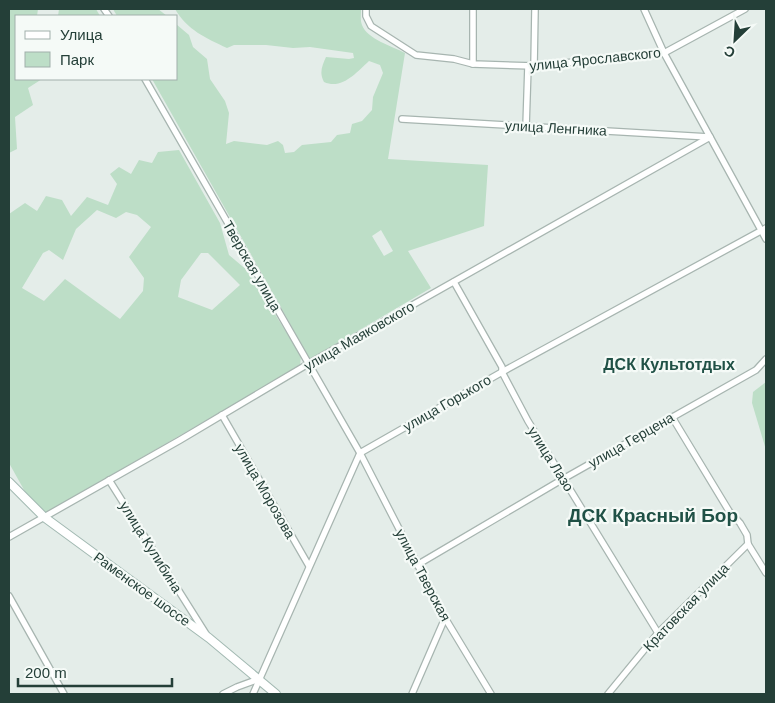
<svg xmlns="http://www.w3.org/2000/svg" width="775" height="703" viewBox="0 0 775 703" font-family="Helvetica,sans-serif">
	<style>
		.green { fill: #bddec7; fill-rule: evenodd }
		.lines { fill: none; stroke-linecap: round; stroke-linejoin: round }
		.street-casing { stroke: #a7b5b0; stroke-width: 8 }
		.secondary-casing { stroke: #a2b9b2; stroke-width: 10 }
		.street { stroke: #fff; stroke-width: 5.5 }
		.secondary { stroke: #fff; stroke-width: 8 }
		.labels { text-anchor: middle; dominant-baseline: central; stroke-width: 4.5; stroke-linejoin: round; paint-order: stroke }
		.street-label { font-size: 14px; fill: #243f38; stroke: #f5faf7 }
		.quarter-label { font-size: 16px; font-weight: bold; fill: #205146; stroke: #f5faf7 }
		.district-label { font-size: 19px; font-weight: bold; fill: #205146; stroke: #f5faf7 }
	</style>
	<rect width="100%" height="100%" fill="#e4ede9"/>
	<g class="green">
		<path d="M9,9H38L37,16H16V79H42L28,88L33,105L15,117L17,149L9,153Z"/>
		<path d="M59,9H96L100,16H58Z"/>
		<path d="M113,9H158L167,16H117Z"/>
		<path d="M175,9H361C361,14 360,20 362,25C367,39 392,46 405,53L388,159L488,165L484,226L408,251L431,288L310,359L152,79H176V24L189,35L193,47L207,59L210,79L225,101L229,113L226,144L234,141L267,145L278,141L283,145L285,153L294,152L302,145L331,142L337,135L350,133L352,124L362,121L372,110L373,97L383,73L380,65L369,61C356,73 342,90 324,82C319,73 322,66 326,57L349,59L354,58L353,53L310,47L293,48L266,45H234L227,48C206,38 187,30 175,9ZM381,230L393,251L384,256L372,236Z"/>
		<path d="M179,150L220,223L229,255L248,271L301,356L300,366L44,514L28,497L9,463V214L25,203L37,211L46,196L62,200L71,216L87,197L108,205L117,184L110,174L119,167L131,174L139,160L152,163L158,152ZM97,210L116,218L126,212L137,215L151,227L129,257L144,278L143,291L120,319L65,279L44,301L22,288L43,253L49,250L63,260L76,229ZM201,253H208L240,285L212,310L178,297L181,280Z"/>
		<path d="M766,382V450L752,403L753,392Z"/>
	</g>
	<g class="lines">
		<defs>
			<g id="street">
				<path d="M104,9L109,16"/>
				<path d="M366,9V16L371,26L416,55L454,59L473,64L534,66L664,53L745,9"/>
				<path d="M644,9L664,53L766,239"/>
				<path d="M473,64V9"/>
				<path d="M534,66L535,9"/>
				<path d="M145,79L360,453L445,618L491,694"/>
				<path d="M402,119L709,137"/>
				<path d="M526,127L528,66"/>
				<path d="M454,282L502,367V372L528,421L658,633"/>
				<path d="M222,415L309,566"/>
				<path d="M672,417L729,511L740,523L747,535L748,544L766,573"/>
				<path d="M109,480L206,634"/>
				<path d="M9,537L180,440L308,364L710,137"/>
				<path d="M417,565L563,479L756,370L766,359"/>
				<path d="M9,596L64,694"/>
				<path d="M223,694L237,687L259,679"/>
				<path d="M253,694L360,453L502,372L766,228"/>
				<path d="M412,694L445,618"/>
				<path d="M608,694L658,633L748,544"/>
			</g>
			<path id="secondary" d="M9,482L44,517L209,638L276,694"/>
		</defs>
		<use href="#street" class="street-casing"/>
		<use href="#secondary" class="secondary-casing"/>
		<use href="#street" class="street"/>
		<use href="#secondary" class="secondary"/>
	</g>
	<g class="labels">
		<g class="street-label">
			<text transform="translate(595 59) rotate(-6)">улица Ярославского</text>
			<text transform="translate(556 128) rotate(3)">улица Ленгника</text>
			<text transform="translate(252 266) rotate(60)">Тверская улица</text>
			<text transform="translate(359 336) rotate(-30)">улица Маяковского</text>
			<text transform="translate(447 403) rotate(-30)">улица Горького</text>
			<text transform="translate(631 440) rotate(-30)">улица Герцена</text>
			<text transform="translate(551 459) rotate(58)">улица Лазо</text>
			<text transform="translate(265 491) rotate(60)">улица Морозова</text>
			<text transform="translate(151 547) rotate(58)">улица Кулибина</text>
			<text transform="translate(423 575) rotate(62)">улица Тверская</text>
			<text transform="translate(142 589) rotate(36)">Раменское шоссе</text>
			<text transform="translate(686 607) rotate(-46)">Кратовская улица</text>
		</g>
		<g class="quarter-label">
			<text x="669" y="364">ДСК Культотдых</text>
		</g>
		<g class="district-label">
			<text x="653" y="515">ДСК Красный Бор</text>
		</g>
	</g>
	<rect width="775" height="703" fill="none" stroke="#243f38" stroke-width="20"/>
	<rect x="15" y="15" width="162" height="65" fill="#f5faf7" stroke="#a1afab"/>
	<rect x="25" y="31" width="25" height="8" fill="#ffffff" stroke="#a1afab"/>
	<text x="60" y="40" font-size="15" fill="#243f38">Улица</text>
	<rect x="25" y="52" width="25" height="15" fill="#bddec7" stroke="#a1afab"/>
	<text x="60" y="65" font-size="15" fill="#243f38">Парк</text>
	<g transform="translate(735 40) rotate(205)" stroke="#f5faf7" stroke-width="4" paint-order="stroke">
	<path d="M0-4L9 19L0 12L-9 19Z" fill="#243f38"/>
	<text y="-8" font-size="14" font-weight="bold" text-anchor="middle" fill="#243f38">С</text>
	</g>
	<path d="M18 678v8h154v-8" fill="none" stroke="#243f38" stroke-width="2.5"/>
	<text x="25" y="678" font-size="15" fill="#243f38" stroke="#f5faf7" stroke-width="4" paint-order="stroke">200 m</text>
</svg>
